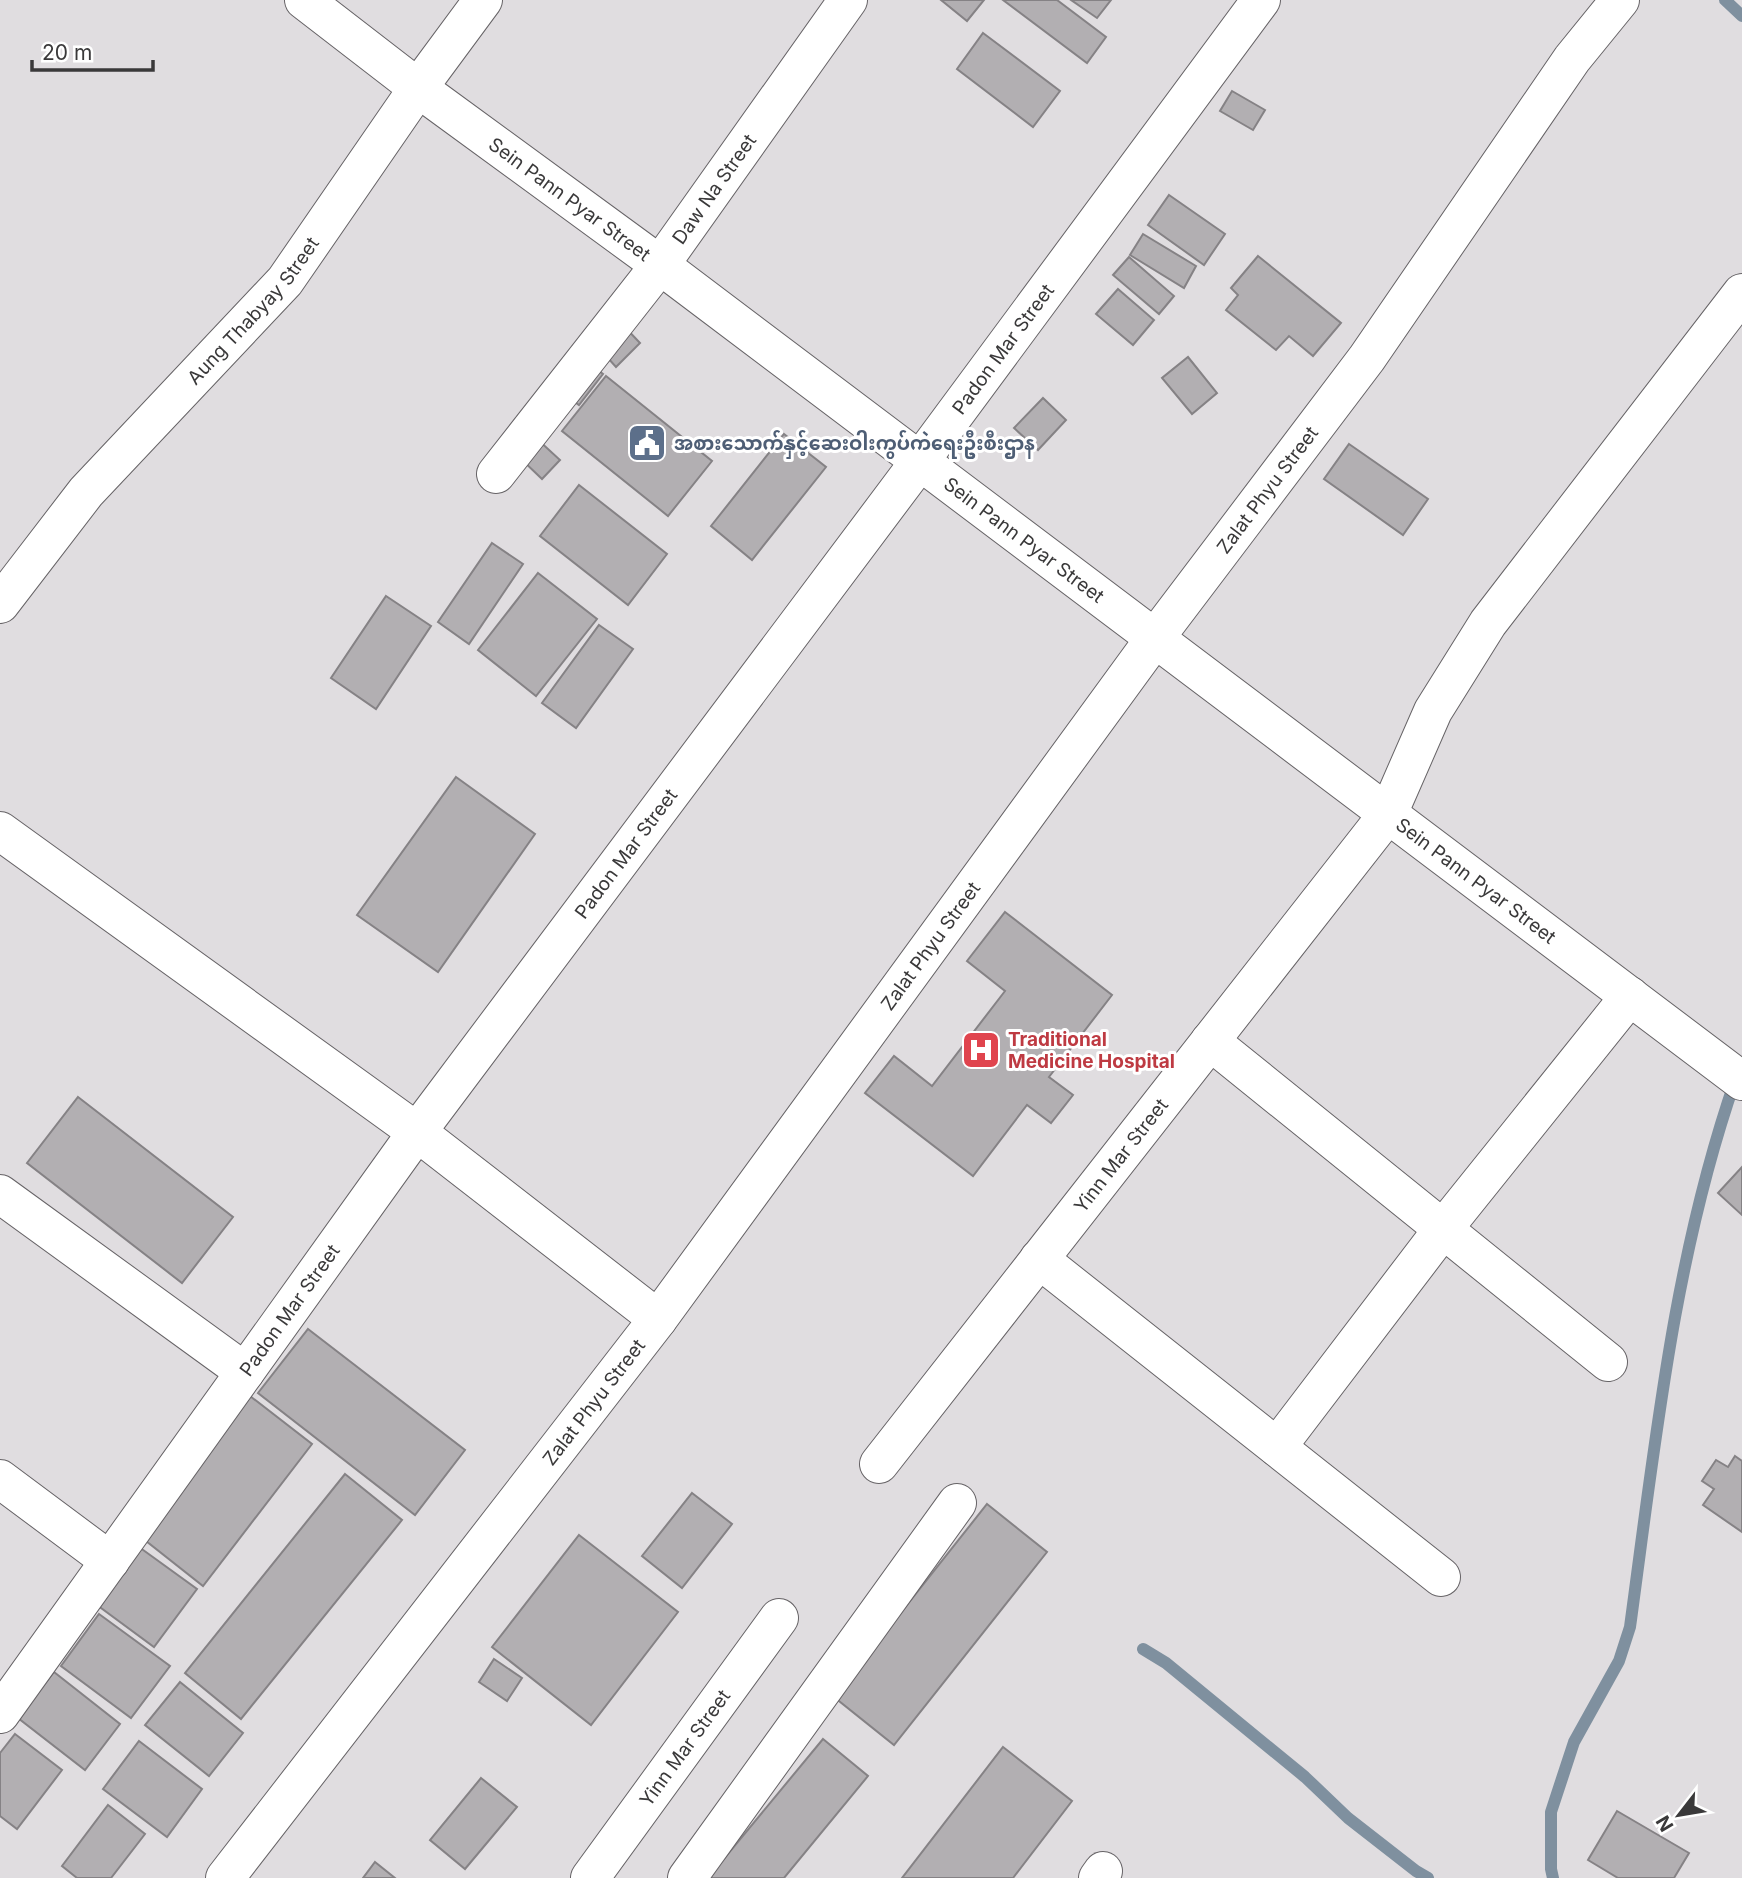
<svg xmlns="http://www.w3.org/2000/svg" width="1742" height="1878" viewBox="0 0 1742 1878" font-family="Inter,'Noto Sans Myanmar',sans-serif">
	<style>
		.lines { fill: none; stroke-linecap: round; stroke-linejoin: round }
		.stream { stroke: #7f909f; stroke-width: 12 }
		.building { fill: #b2afb2; stroke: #858285; stroke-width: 2 }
		.minor-casing { stroke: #666366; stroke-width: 40 }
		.minor { stroke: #fff; stroke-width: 38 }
		.labels { text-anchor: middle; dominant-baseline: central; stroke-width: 6; stroke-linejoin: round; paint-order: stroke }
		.street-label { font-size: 19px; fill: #3a393a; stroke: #fff }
		.service-label { font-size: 19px; font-weight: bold; fill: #4e5e75; stroke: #fff; text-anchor: start }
		.health-label { font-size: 19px; font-weight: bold; fill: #be3a42; stroke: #fff; text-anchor: start }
	</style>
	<rect width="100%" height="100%" fill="#e0dde0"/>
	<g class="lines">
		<g class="stream">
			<path d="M1725,0L1742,16"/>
			<path d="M1143,1649L1166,1663L1305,1777L1348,1818L1416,1871L1428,1878"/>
			<path d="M1553,1878L1551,1869V1812L1574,1742L1619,1661L1630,1627C1655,1444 1674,1257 1735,1081"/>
		</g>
	</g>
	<g class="building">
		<path d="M941,0H984L967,21Z"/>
		<path d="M1003,0H1057L1106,37L1087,63Z"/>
		<path d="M1071,0H1111L1097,18Z"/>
		<path d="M983,33L1060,91L1033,127L957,69Z"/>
		<path d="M1232,91L1265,110L1253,130L1220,111Z"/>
		<path d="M1169,195L1225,234L1204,265L1148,225Z"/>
		<path d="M1143,234L1196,266L1184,288L1130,255Z"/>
		<path d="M1258,256L1341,323L1313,356L1289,336L1276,350L1226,310L1238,295L1231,288Z"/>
		<path d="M1129,257L1174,296L1159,314L1113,275Z"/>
		<path d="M1118,289L1154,320L1133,345L1096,314Z"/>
		<path d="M622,324L640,343L616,367L598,347Z"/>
		<path d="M1188,357L1217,393L1192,414L1162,378Z"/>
		<path d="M587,362L603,374L579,405L563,393Z"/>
		<path d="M606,376L712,461L668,516L562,431Z"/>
		<path d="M1043,398L1066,420L1038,450L1014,428Z"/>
		<path d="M784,434L826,467L752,560L711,526Z"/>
		<path d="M536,438L560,460L542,479L519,457Z"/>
		<path d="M1349,444L1428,499L1403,535L1324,479Z"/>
		<path d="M579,485L667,554L628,605L540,536Z"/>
		<path d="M492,543L523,564L469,644L438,622Z"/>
		<path d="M538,573L597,619L536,696L478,650Z"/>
		<path d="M386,596L431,626L376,709L331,678Z"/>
		<path d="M599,625L633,649L576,728L542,703Z"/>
		<path d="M456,777L535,834L438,972L357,915Z"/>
		<path d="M1005,912L1112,995L1049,1077L1073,1095L1051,1123L1027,1105L973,1176L865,1093L894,1056L932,1086L1005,991L967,961Z"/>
		<path d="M78,1097L233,1217L182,1283L27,1163Z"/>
		<path d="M1742,1167V1215L1718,1193Z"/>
		<path d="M308,1329L465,1450L415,1515L258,1393Z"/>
		<path d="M250,1396L312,1444L203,1586L141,1537Z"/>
		<path d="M1735,1456L1742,1461V1532L1703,1505L1714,1489L1702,1481L1716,1460L1728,1467Z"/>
		<path d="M345,1474L402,1520L241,1719L185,1673Z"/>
		<path d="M692,1493L732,1524L682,1588L642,1556Z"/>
		<path d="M987,1504L1047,1552L894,1745L834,1697Z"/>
		<path d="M579,1535L678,1612L591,1725L492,1647Z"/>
		<path d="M139,1547L197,1589L154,1647L97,1605Z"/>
		<path d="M99,1614L170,1666L131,1718L61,1666Z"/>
		<path d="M494,1659L522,1678L507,1701L479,1682Z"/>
		<path d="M54,1672L120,1724L85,1770L18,1718Z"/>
		<path d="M180,1682L243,1733L209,1776L145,1725Z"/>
		<path d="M15,1734L62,1770L17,1829L0,1816V1753Z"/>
		<path d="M823,1739L868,1776L784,1878H708Z"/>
		<path d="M139,1741L202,1789L167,1837L103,1789Z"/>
		<path d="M1003,1747L1072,1801L1013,1878H902Z"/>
		<path d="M481,1778L517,1807L465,1869L430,1840Z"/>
		<path d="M108,1805L145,1834L111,1878H77L62,1866Z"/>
		<path d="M1617,1811L1689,1853L1674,1878H1618L1588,1860Z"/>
		<path d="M375,1862L395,1878H363Z"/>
	</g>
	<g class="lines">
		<defs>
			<g id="minor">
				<path id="s1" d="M304,0L418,88L660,265L1742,1081"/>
				<path id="s2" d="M496,474L660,265L848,0"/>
				<path id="s3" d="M0,604L86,492L285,281L418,88L483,0"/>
				<path d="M0,831L417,1132L658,1319"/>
				<path d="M1210,1041L1608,1362"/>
				<path d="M0,1194L245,1372"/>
				<path d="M1039,1259L1441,1577"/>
				<path d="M1277,1447L1443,1229L1630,996"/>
				<path id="s4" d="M879,1464L1388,814L1433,711L1488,623L1742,293"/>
				<path d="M0,1479L110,1561"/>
				<path id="s5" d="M0,1714L417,1132L920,461L1261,0"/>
				<path id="s6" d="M225,1878L658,1319L1155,638L1367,358L1572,59L1620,0"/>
				<path id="s7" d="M590,1878L779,1618"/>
				<path d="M687,1878L957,1503"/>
				<path d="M1098,1878L1103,1871"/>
			</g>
		</defs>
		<use href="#minor" class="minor-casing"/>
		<use href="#minor" class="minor"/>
	</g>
	<defs>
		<symbol id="civic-square" viewBox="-11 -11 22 22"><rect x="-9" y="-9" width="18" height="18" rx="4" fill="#5c6f8a" stroke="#fff"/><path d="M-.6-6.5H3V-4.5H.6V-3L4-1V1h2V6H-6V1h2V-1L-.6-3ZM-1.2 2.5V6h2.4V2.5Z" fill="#fff"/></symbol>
		<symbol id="hospital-square" viewBox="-11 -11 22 22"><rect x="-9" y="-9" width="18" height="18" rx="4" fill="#e0444e" stroke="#fff"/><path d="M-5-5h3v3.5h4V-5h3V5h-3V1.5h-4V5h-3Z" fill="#fff"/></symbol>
	</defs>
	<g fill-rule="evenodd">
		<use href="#civic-square" x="625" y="421" width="44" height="44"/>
		<use href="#hospital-square" x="959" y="1028" width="44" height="44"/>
	</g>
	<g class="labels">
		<g class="street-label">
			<text stroke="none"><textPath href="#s2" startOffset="359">Daw Na Street</textPath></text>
			<text stroke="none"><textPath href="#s1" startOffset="332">Sein Pann Pyar Street</textPath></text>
			<text stroke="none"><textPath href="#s3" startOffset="388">Aung Thabyay Street</textPath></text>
			<text stroke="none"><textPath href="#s5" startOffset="1694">Padon Mar Street</textPath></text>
			<text stroke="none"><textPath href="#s6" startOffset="1736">Zalat Phyu Street</textPath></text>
			<text stroke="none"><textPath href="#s1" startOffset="900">Sein Pann Pyar Street</textPath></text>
			<text stroke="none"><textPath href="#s5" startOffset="1064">Padon Mar Street</textPath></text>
			<text stroke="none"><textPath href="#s1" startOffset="1466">Sein Pann Pyar Street</textPath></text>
			<text stroke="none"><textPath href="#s6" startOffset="1169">Zalat Phyu Street</textPath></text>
			<text stroke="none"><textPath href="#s4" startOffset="392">Yinn Mar Street</textPath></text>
			<text stroke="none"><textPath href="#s5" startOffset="497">Padon Mar Street</textPath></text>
			<text stroke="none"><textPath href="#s6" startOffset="602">Zalat Phyu Street</textPath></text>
			<text stroke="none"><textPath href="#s7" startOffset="161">Yinn Mar Street</textPath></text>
		</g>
		<g class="service-label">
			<text x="674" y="443">အစားသောက်နှင့်ဆေးဝါးကွပ်ကဲရေးဦးစီးဌာန</text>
		</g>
		<g class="health-label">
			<text x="1008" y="1039">Traditional<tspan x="1008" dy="22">Medicine Hospital</tspan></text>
		</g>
	</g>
	<g transform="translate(1679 1815) rotate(239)" stroke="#ffffff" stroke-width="5" paint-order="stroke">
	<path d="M0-5L12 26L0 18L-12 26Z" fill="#3a393a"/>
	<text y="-10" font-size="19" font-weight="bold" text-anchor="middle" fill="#3a393a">N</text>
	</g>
	<path d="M32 60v10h121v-10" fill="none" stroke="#3a393a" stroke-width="3.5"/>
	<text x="42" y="60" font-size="21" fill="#3a393a" stroke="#ffffff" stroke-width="5" paint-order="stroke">20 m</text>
</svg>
